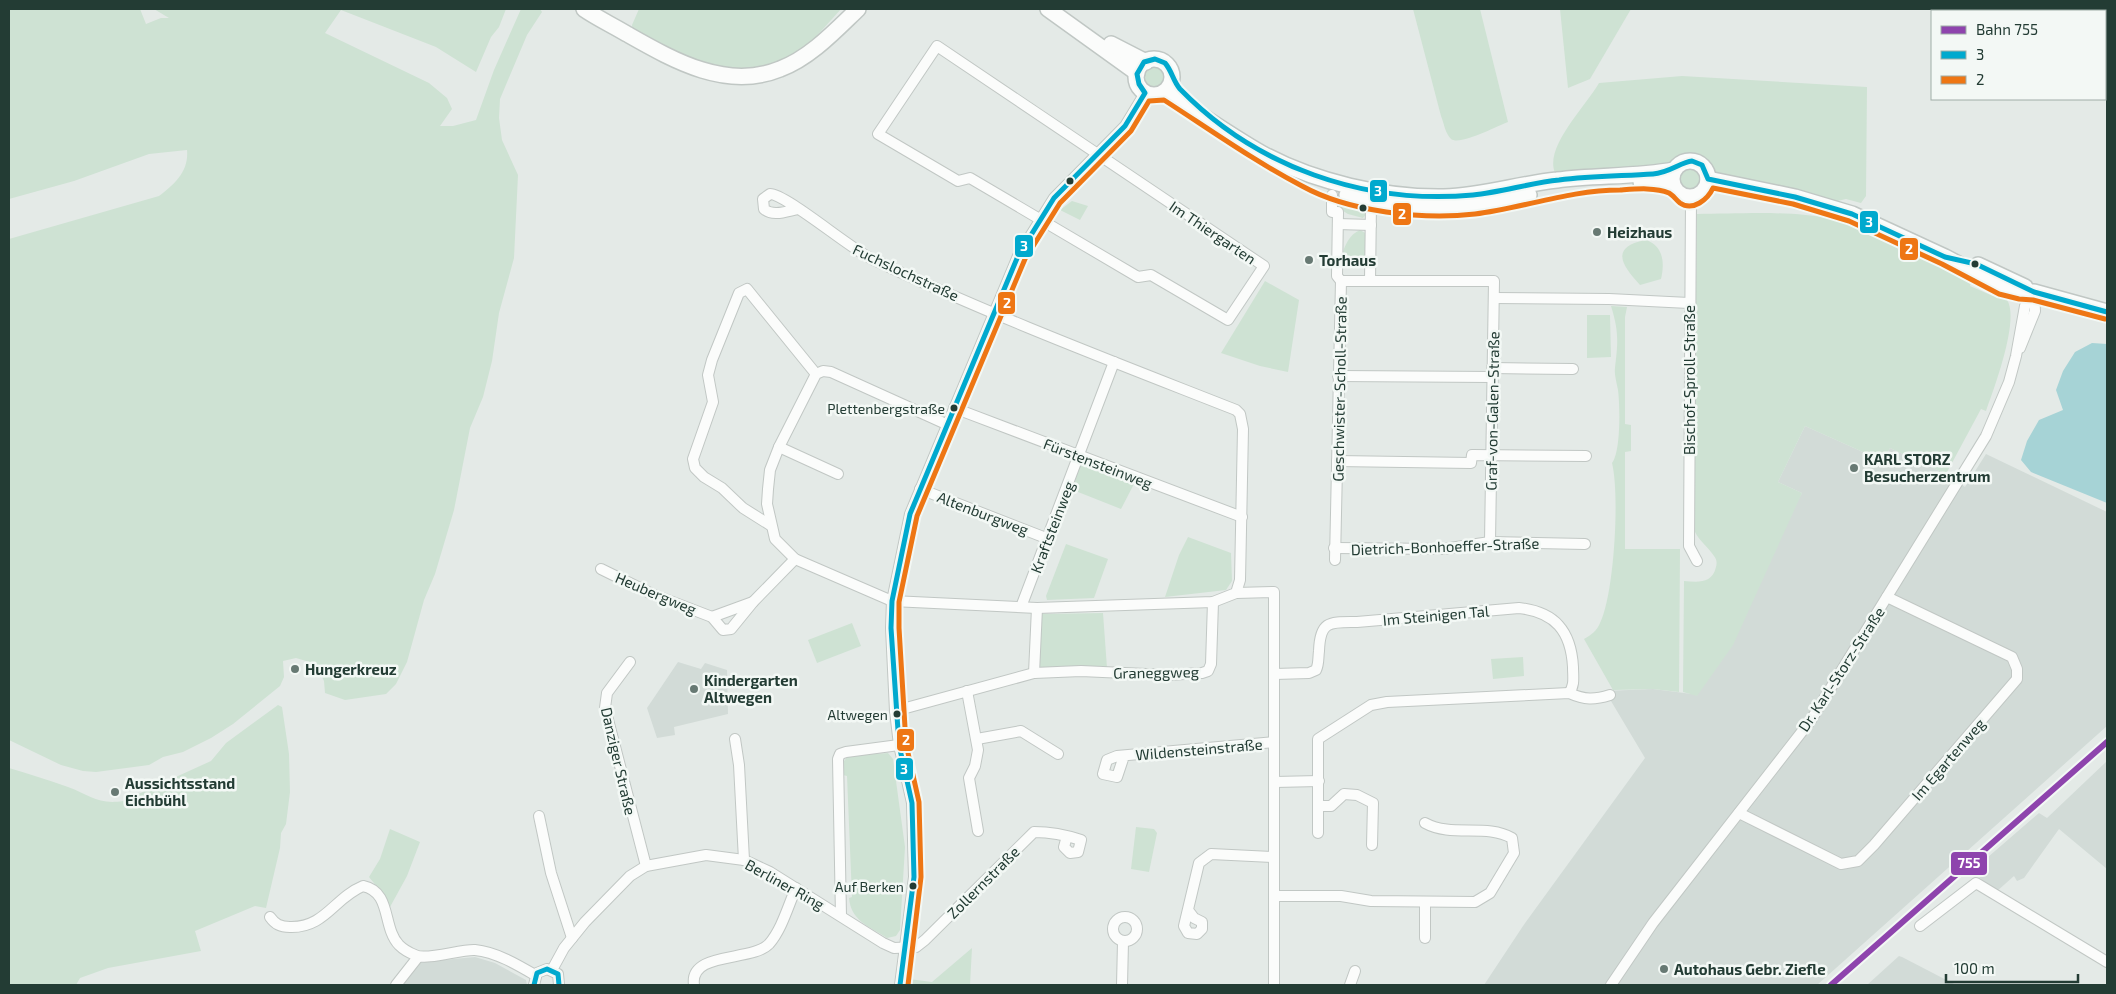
<svg xmlns="http://www.w3.org/2000/svg" width="2116" height="994" viewBox="0 0 2116 994" font-family="'Exo 2',sans-serif">
	<style>
		.built { fill: #d2dbd7 }
		.green { fill: #cee2d3 }
		.water { fill: #a6d3d6 }
		.lines { fill: none; stroke-linecap: round; stroke-linejoin: round }
		.street-casing { stroke: #c1c7c4; stroke-width: 12 }
		.secondary-casing { stroke: #c0c7c4; stroke-width: 18 }
		.street { stroke: #fbfcfb; stroke-width: 10 }
		.secondary { stroke: #fbfcfb; stroke-width: 15 }
		.bus-1-casing { stroke: #f3f8f5; stroke-width: 9 }
		.bus-2-casing { stroke: #f3f8f5; stroke-width: 9 }
		.bus-1 { stroke: #00a9ce; stroke-width: 5 }
		.bus-2 { stroke: #ee7614; stroke-width: 5 }
		.rail-1-casing { stroke: #f3f8f5; stroke-width: 10 }
		.rail-1 { stroke: #8e44ad; stroke-width: 6 }
		.bus-dot { fill: #233c34; stroke: #f3f8f5; stroke-width: 2 }
		.poi-dot { fill: #677973; stroke: #f3f8f5; stroke-width: 2 }
		.labels { text-anchor: middle; dominant-baseline: central; stroke-width: 5; stroke-linejoin: round; paint-order: stroke }
		.bus-label { font-size: 14px; fill: #233c34; stroke: #f3f8f5; text-anchor: end }
		.street-label { font-size: 15px; fill: #233c34; stroke: #f3f8f5 }
		.poi-label { font-size: 15px; font-weight: bold; fill: #233c34; stroke: #f3f8f5; text-anchor: start }
		.line-badge { stroke: #f3f8f5; stroke-width: 2 }
		.badge-label { font-size: 14px; text-anchor: middle; font-weight: bold; fill: #fff }
	</style>
	<rect width="100%" height="100%" fill="#e4eae7"/>
	<g class="built">
		<path d="M1805,426L1883,461L1890,448L1946,474L1965,487L1986,454L2107,512V726L1817,985H1484L1523,926L1645,758L1605,691L1653,689L1692,694L1802,493L1778,482Z"/>
		<path d="M678,662L701,669L705,663L727,670L728,714L674,727L675,735L657,738L647,708Z"/>
		<path d="M2107,761V869L2059,829L2024,878L2017,881L2014,876L1996,892L1979,877L1973,870L2039,813L2047,818Z"/>
		<path d="M1899,956L1902,957L1956,985H1867Z"/>
		<path d="M475,957L495,963L526,980L527,985H403L421,962Z"/>
	</g>
	<g class="green">
		<path d="M9,9H140L146,24L161,18H169L154,9H506L499,27L491,37L476,72L436,47L341,10L325,33L429,83L447,98L452,109L440,126H453L476,120L494,70L521,9H540L542,12L527,35L500,99L499,118L502,140L518,175L514,258L499,313L492,361L483,397L470,428L454,510L435,574L424,600L407,662L396,684L386,694L345,700L325,693L324,681L316,664L296,658L283,661L284,677L280,686L233,724L211,738L183,752L163,757L149,765L96,772L83,771L61,765L9,740V239L159,196C175,184 189,171 187,150L149,154L74,181L9,199Z"/>
		<path d="M639,9H841L805,49L790,59L756,71L715,69L633,33L632,25Z"/>
		<path d="M1413,9H1480L1508,122C1497,126 1460,146 1451,139C1445,133 1444,123 1441,116Z"/>
		<path d="M1560,9H1631L1590,79L1568,88Z"/>
		<circle cx="1155" cy="77" r="13"/>
		<path d="M1682,76L1867,87L1866,196L1861,203L1846,199L1833,202L1719,175C1713,171 1712,165 1706,160C1694,149 1678,157 1668,167L1561,176L1555,173C1544,147 1586,106 1599,83Z"/>
		<circle cx="1690" cy="179" r="14"/>
		<path d="M1336,198L1360,205V208L1368,212L1363,218L1348,214L1335,206Z"/>
		<path d="M1072,201L1088,206L1080,220L1060,210Z"/>
		<path d="M1697,214C1738,214 1792,210 1831,219C1880,229 1927,259 1971,282L1970,286L1993,296L1995,293L2007,300C2020,319 1994,389 1986,411L1981,409L1946,474L1890,448L1883,461L1805,426L1778,482L1802,493L1733,645L1697,696L1683,692L1684,581C1698,582 1712,584 1716,567C1717,563 1717,560 1714,556C1707,545 1697,540 1693,527Z"/>
		<path d="M1360,230L1367,234V268H1340C1341,254 1346,236 1360,230Z"/>
		<path d="M1646,240C1663,246 1665,262 1661,279L1640,285C1622,265 1609,247 1646,240Z"/>
		<path d="M1265,281L1299,300L1288,372L1260,366L1221,353Z"/>
		<path d="M1611,306L1627,307L1625,317V424L1631,425V451L1625,452V549H1680L1679,692L1653,689L1613,690L1584,639C1591,635 1597,631 1600,623C1614,595 1620,495 1612,463C1621,452 1620,405 1618,390C1617,384 1614,374 1615,368C1618,342 1619,332 1611,306Z"/>
		<path d="M1587,315H1610L1611,357L1587,358Z"/>
		<path d="M1080,461L1135,482L1121,509L1073,490Z"/>
		<path d="M1188,537L1231,553L1232,581L1226,590L1165,597L1179,555Z"/>
		<path d="M1066,544L1108,559L1094,598L1047,600L1046,596Z"/>
		<path d="M1103,613L1107,668L1038,673L1042,614Z"/>
		<path d="M852,623L861,646L817,663L808,640Z"/>
		<path d="M1523,657L1524,676L1493,679L1491,659Z"/>
		<path d="M278,705L282,707L289,754L290,792L286,824L281,833L280,848L266,908L255,906L195,931L201,951L108,968L80,978L76,985H9V768C29,774 49,780 68,787C90,795 98,805 123,801L211,761L226,743Z"/>
		<path d="M888,753L893,759L905,847L900,930L896,936L887,938C869,926 851,921 849,898L852,897L847,776L843,775L844,761L848,756Z"/>
		<path d="M1136,827L1154,829L1157,833L1149,872L1131,869Z"/>
		<path d="M390,829L420,842L407,876L390,907L386,898L369,877L380,859Z"/>
		<path d="M972,948L970,985H908L909,979L932,982Z"/>
	</g>
	<path class="water" d="M2092,343L2107,344V503L2031,472L2021,460L2027,441L2039,420L2063,410L2056,390L2063,371L2075,352Z"/>
	<g class="lines">
		<defs>
			<g id="street">
				<path d="M937,46L1264,266L1228,320L1151,275L1138,277L970,178L958,181L878,134Z"/>
				<path d="M1332,195V212H1338L1337,276L1341,281"/>
				<path d="M1691,198L1689,546L1697,561"/>
				<path d="M798,209C787,211 773,217 764,209L763,199L770,194C786,194 849,248 872,259C990,315 1114,362 1236,410L1240,414L1243,429L1240,580L1236,593L1213,602L1037,608L892,601L795,559L775,539L767,504L768,489L770,470L779,447L816,374L823,371L831,372L946,424"/>
				<path d="M1338,224L1371,225"/>
				<path d="M1370,281L1371,205"/>
				<path d="M1494,298L1609,299L1689,303"/>
				<path d="M2020,348L2035,311L2034,292"/>
				<path d="M1492,368L1573,369"/>
				<path d="M1338,376L1492,377"/>
				<path d="M954,408L1242,517"/>
				<path d="M779,447L838,474"/>
				<path d="M1337,461L1471,463L1472,455L1586,456"/>
				<path d="M920,489L1046,538"/>
				<path d="M770,525L743,508L722,488L704,477L695,468L693,459L713,402L708,375L712,360L739,293L747,289L816,374"/>
				<path d="M1334,548L1443,549L1490,542L1585,544"/>
				<path d="M1335,560L1341,281H1494L1490,542"/>
				<path d="M601,569L652,594L712,617L723,630L731,629L753,602L795,559"/>
				<path d="M1236,593L1274,592V985"/>
				<path d="M1021,607L1114,362"/>
				<path d="M712,617L753,602"/>
				<path d="M630,662L607,693L605,708L646,866"/>
				<path d="M1034,673L1037,608"/>
				<path d="M1275,674L1309,673L1316,670C1319,664 1318,658 1319,651C1320,620 1330,622 1357,622L1519,608C1555,612 1571,631 1573,667C1573,677 1575,685 1569,693"/>
				<path d="M967,691L978,750L975,766L969,778L978,831"/>
				<path d="M895,711L1034,673L1081,671L1168,675L1202,673L1208,671L1211,664L1213,602"/>
				<path d="M735,739L739,765L744,860"/>
				<path d="M977,739L1021,731L1058,754"/>
				<path d="M1124,756L1117,777L1103,774L1107,760L1117,756L1274,742"/>
				<path d="M1275,782L1319,781"/>
				<path d="M1318,806H1331L1344,794L1357,795L1373,803L1372,845"/>
				<path d="M1739,813L1841,864L1858,861L1874,845L2017,679V669L2012,657L1887,597"/>
				<path d="M539,816L551,873L572,938"/>
				<path d="M1318,833V739L1371,705L1387,702L1569,693C1585,700 1594,700 1610,695"/>
				<path d="M1274,896H1341L1371,901L1475,902L1490,893L1514,853L1512,838C1486,823 1452,838 1425,823"/>
				<path d="M1188,910L1194,918L1202,922V929L1197,934L1188,933L1184,926L1199,863L1211,854L1273,857"/>
				<path d="M841,916L838,759L840,754L846,752L899,745"/>
				<circle cx="1125" cy="929" r="12"/>
				<path d="M270,917C275,924 280,927 290,927C325,928 334,898 363,886C392,892 382,927 399,945C403,949 410,953 415,955C426,961 461,949 475,950C496,952 518,965 535,975"/>
				<path d="M1920,926L1976,883L2107,962"/>
				<path d="M1425,938V902"/>
				<path d="M552,970L564,948L585,922L630,876L646,866L706,855L744,860L770,872L883,943L894,948L916,947L925,940L1034,832C1051,832 1066,835 1081,840L1078,852L1070,853L1064,847L1067,836"/>
				<path d="M396,985L418,957"/>
				<path d="M534,985L537,973L547,969L558,974L559,985"/>
				<path d="M694,985C689,951 752,962 769,944C782,929 788,906 796,888"/>
				<path d="M900,985L914,877L912,803L899,745L895,711L891,628L892,601L910,514L1018,256L1054,198L1125,126L1145,93"/>
				<path d="M1122,985L1123,942"/>
				<path d="M1350,985L1355,971"/>
				<path d="M1611,985L1653,923L1811,720L1986,436L2009,382L2016,356L2025,306L2034,292"/>
			</g>
			<g id="secondary">
				<path d="M584,9C597,18 612,25 627,34C673,60 726,91 780,69C810,58 836,30 858,9"/>
				<path d="M1048,9L1137,73"/>
				<path d="M1111,44L1146,62"/>
				<circle cx="1154" cy="77" r="18"/>
				<path d="M1165,92C1197,112 1228,134 1261,153C1314,182 1384,198 1444,197C1482,196 1519,184 1557,180C1596,175 1636,177 1674,170"/>
				<circle cx="1690" cy="179" r="18"/>
				<path d="M1708,179L1795,197L1852,214L1945,257L2002,287L2020,292H2034L2107,312"/>
				<path d="M1641,182H1654L1673,186"/>
				<path d="M1347,195C1412,214 1465,208 1529,195"/>
				<path d="M1978,265L2025,287"/>
			</g>
		</defs>
		<use href="#street" class="street-casing"/>
		<use href="#secondary" class="secondary-casing"/>
		<use href="#street" class="street"/>
		<use href="#secondary" class="secondary"/>
		<defs>
			<g id="bus-1">
				<path d="M534,985L537,973L547,969L558,974L559,985"/>
				<path d="M900,985L914,877L912,803L899,745L891,628L892,601L910,514L1018,256L1054,198L1125,126L1145,93L1139,84L1137,74L1144,62L1155,59L1165,63C1172,71 1173,81 1180,89C1256,167 1364,205 1473,195C1502,192 1530,183 1559,180C1590,176 1622,176 1653,174C1669,173 1681,162 1692,161L1702,165L1708,179L1795,197L1852,214L1945,257L1976,264L2034,292L2107,312"/>
			</g>
			<path id="bus-2" d="M908,985L921,877L919,802L906,744L899,628V602L917,516L1025,259L1060,203L1131,131L1149,101L1164,100C1209,129 1254,161 1302,186C1349,212 1422,220 1475,214C1523,208 1570,190 1620,190C1635,189 1655,187 1669,193C1673,195 1676,200 1680,203C1693,212 1708,199 1713,188L1793,204L1849,221L1942,264L1999,294L2019,299L2033,300L2105,319"/>
		</defs>
		<use href="#bus-1" class="bus-1-casing"/>
		<use href="#bus-2" class="bus-2-casing"/>
		<use href="#bus-1" class="bus-1"/>
		<use href="#bus-2" class="bus-2"/>
		<defs>
			<path id="rail-1" d="M1831,985L2107,742"/>
		</defs>
		<use href="#rail-1" class="rail-1-casing"/>
		<use href="#rail-1" class="rail-1"/>
	</g>
	<g class="bus-dot">
		<circle cx="1070" cy="181" r="4.5"/>
		<circle cx="1363" cy="208" r="4.5"/>
		<circle cx="1975" cy="264" r="4.5"/>
		<circle cx="954" cy="408" r="4.5"/>
		<circle cx="897" cy="714" r="4.5"/>
		<circle cx="913" cy="886" r="4.5"/>
	</g>
	<g class="poi-dot">
		<circle cx="1597" cy="232" r="5"/>
		<circle cx="1309" cy="260" r="5"/>
		<circle cx="1854" cy="468" r="5"/>
		<circle cx="295" cy="669" r="5"/>
		<circle cx="694" cy="689" r="5"/>
		<circle cx="115" cy="792" r="5"/>
		<circle cx="1664" cy="969" r="5"/>
	</g>
	<g class="labels">
		<g class="bus-label">
			<text x="945" y="408">Plettenbergstraße</text>
			<text x="888" y="714">Altwegen</text>
			<text x="904" y="886">Auf Berken</text>
		</g>
		<g class="street-label">
			<text transform="translate(1213 232) rotate(34)">Im Thiergarten</text>
			<text transform="translate(906 272) rotate(25)">Fuchslochstraße</text>
			<text transform="translate(1689 380) rotate(-90)">Bischof-Sproll-Straße</text>
			<text transform="translate(1339 389) rotate(-89)">Geschwister-Scholl-Straße</text>
			<text transform="translate(1492 411) rotate(-89)">Graf-von-Galen-Straße</text>
			<text transform="translate(1098 463) rotate(21)">Fürstensteinweg</text>
			<text transform="translate(983 513) rotate(21)">Altenburgweg</text>
			<text transform="translate(1052 527) rotate(-69)">Kraftsteinweg</text>
			<text transform="translate(1445 546) rotate(-2)">Dietrich-Bonhoeffer-Straße</text>
			<text transform="translate(656 593) rotate(23)">Heubergweg</text>
			<text transform="translate(1436 615) rotate(-5)">Im Steinigen Tal</text>
			<text transform="translate(1841 669) rotate(-57)">Dr. Karl-Storz-Straße</text>
			<text transform="translate(1156 672) rotate(-1)">Graneggweg</text>
			<text transform="translate(1199 749) rotate(-5)">Wildensteinstraße</text>
			<text transform="translate(1948 759) rotate(-49)">Im Egartenweg</text>
			<text transform="translate(619 761) rotate(77)">Danziger Straße</text>
			<text transform="translate(983 882) rotate(-45)">Zollernstraße</text>
			<text transform="translate(785 884) rotate(29)">Berliner Ring</text>
		</g>
		<g class="poi-label">
			<text x="1607" y="232">Heizhaus</text>
			<text x="1319" y="260">Torhaus</text>
			<text x="1864" y="459">KARL STORZ<tspan x="1864" dy="17">Besucherzentrum</tspan></text>
			<text x="305" y="669">Hungerkreuz</text>
			<text x="704" y="680">Kindergarten<tspan x="704" dy="17">Altwegen</tspan></text>
			<text x="125" y="783">Aussichtsstand<tspan x="125" dy="17">Eichbühl</tspan></text>
			<text x="1674" y="969">Autohaus Gebr. Ziefle</text>
		</g>
	</g>
	<g class="line-badge">
		<rect x="1369" y="179" width="19" height="24" rx="5" fill="#00a9ce"/>
		<rect x="1392" y="202" width="20" height="24" rx="5" fill="#ee7614"/>
		<rect x="1859" y="210" width="20" height="24" rx="5" fill="#00a9ce"/>
		<rect x="1014" y="234" width="20" height="24" rx="5" fill="#00a9ce"/>
		<rect x="1899" y="237" width="20" height="24" rx="5" fill="#ee7614"/>
		<rect x="997" y="291" width="19" height="24" rx="5" fill="#ee7614"/>
		<rect x="896" y="728" width="19" height="24" rx="5" fill="#ee7614"/>
		<rect x="895" y="757" width="19" height="24" rx="5" fill="#00a9ce"/>
		<rect x="1950" y="851" width="38" height="25" rx="5" fill="#8e44ad"/>
	</g>
	<g class="badge-label">
		<text x="1378" y="196">3</text>
		<text x="1402" y="219">2</text>
		<text x="1869" y="227">3</text>
		<text x="1024" y="251">3</text>
		<text x="1909" y="254">2</text>
		<text x="1007" y="308">2</text>
		<text x="906" y="745">2</text>
		<text x="904" y="774">3</text>
		<text x="1969" y="868">755</text>
	</g>
	<rect width="2116" height="994" fill="none" stroke="#233c34" stroke-width="20"/>
	<rect x="1931" y="10" width="175" height="90" fill="#f3f8f5" stroke="#a0ada8"/>
	<rect x="1941" y="26" width="25" height="8" fill="#8e44ad" stroke="#a0ada8"/>
	<text x="1976" y="35" font-size="15" fill="#233c34">Bahn 755</text>
	<rect x="1941" y="51" width="25" height="8" fill="#00a9ce" stroke="#a0ada8"/>
	<text x="1976" y="60" font-size="15" fill="#233c34">3</text>
	<rect x="1941" y="76" width="25" height="8" fill="#ee7614" stroke="#a0ada8"/>
	<text x="1976" y="85" font-size="15" fill="#233c34">2</text>
	<path d="M1946 974v8h132v-8" fill="none" stroke="#233c34" stroke-width="2.5"/>
	<text x="1954" y="974" font-size="15" fill="#233c34" stroke="#f3f8f5" stroke-width="4" paint-order="stroke">100 m</text>
</svg>
